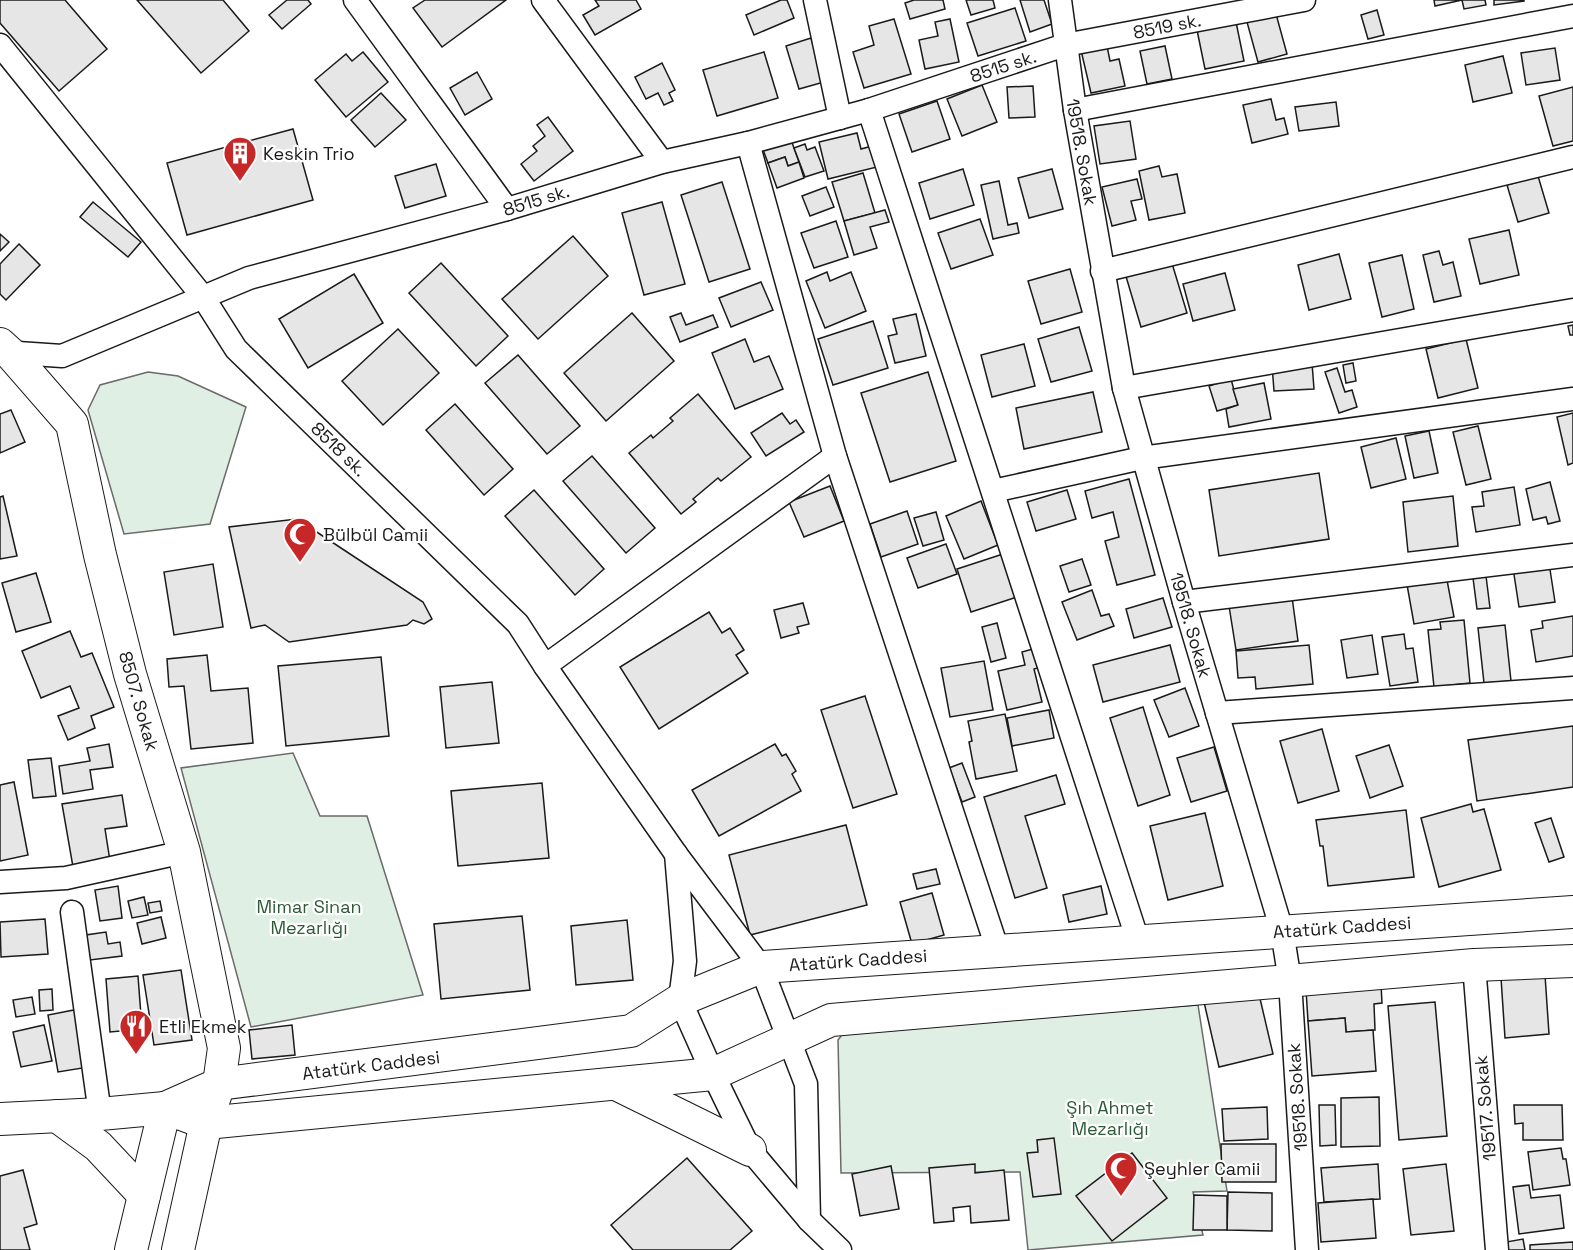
<svg xmlns="http://www.w3.org/2000/svg" width="1573" height="1250" viewBox="0 0 1573 1250" font-family="'Space Grotesk',sans-serif">
	<style>
		.green { fill: #e0efe3; stroke: #6a6a6a; stroke-width: 1.5 }
		.building { fill: #e6e6e6; stroke: #1a1a1a; stroke-width: 1.5 }
		.lines { fill: none; stroke-linecap: round; stroke-linejoin: round }
		.street-casing { stroke: #1a1a1a; stroke-width: 25 }
		.secondary-casing { stroke: #1a1a1a; stroke-width: 34 }
		.street { stroke: #fff; stroke-width: 22 }
		.secondary { stroke: #fff; stroke-width: 32 }
		.labels { text-anchor: middle; dominant-baseline: central; stroke-width: 4.5; stroke-linejoin: round; paint-order: stroke }
		.street-label { font-size: 18px; fill: #1a1a1a; stroke: #fff }
		.poi-label { font-size: 18px; fill: #1a1a1a; stroke: #fff; text-anchor: start }
		.park-label { font-size: 18px; fill: #2b5a34; stroke: #fff }
	</style>
	<rect width="100%" height="100%" fill="#fff"/>
	<g class="green">
		<path d="M148,372L178,376L246,407L210,524L124,534L88,410L100,385Z"/>
		<path d="M293,753L320,816H367L423,995L251,1027L181,768Z"/>
		<path d="M1198,1005L1227,1191L1193,1192L1203,1235L1028,1250L1020,1172L841,1173L838,1040L844,1032Z"/>
	</g>
	<g class="building">
		<path d="M0,0H65L107,49L59,91L0,23Z"/>
		<path d="M137,0H223L249,31L201,73Z"/>
		<path d="M287,0H308L311,4L282,29L269,15Z"/>
		<path d="M425,0H506L442,47L413,8Z"/>
		<path d="M595,0H636L641,9L595,35L583,15L599,6Z"/>
		<path d="M781,0H787L794,18L754,35L746,15Z"/>
		<path d="M914,0H943L945,9L910,19L905,3Z"/>
		<path d="M966,0H993L995,8L971,15Z"/>
		<path d="M1020,0H1044L1052,24L1030,32Z"/>
		<path d="M1434,0H1485L1486,5L1464,9L1462,0L1435,6Z"/>
		<path d="M1494,0H1524V1L1494,5Z"/>
		<path d="M1015,8L1026,41L978,56L967,23Z"/>
		<path d="M1377,10L1384,35L1368,39L1361,15Z"/>
		<path d="M1276,14L1287,54L1258,62L1247,22Z"/>
		<path d="M894,19L911,74L864,88L853,52L874,45L869,26Z"/>
		<path d="M950,19L959,62L925,69L919,40L938,36L935,22Z"/>
		<path d="M1236,22L1244,61L1205,69L1197,30Z"/>
		<path d="M811,38L824,82L799,89L786,46Z"/>
		<path d="M1106,41L1110,61L1119,59L1125,86L1091,93L1080,46Z"/>
		<path d="M1165,46L1172,79L1147,84L1140,51Z"/>
		<path d="M1555,48L1560,80L1526,85L1521,53Z"/>
		<path d="M363,52L388,82L346,117L315,80L346,54L352,61Z"/>
		<path d="M764,52L778,98L717,116L703,70Z"/>
		<path d="M1503,56L1512,93L1473,102L1465,65Z"/>
		<path d="M662,63L675,90L669,93L673,101L664,105L658,93L646,99L635,77Z"/>
		<path d="M477,72L492,99L465,115L450,88Z"/>
		<path d="M982,85L997,122L962,136L947,99Z"/>
		<path d="M1033,86L1035,117L1009,118L1007,87Z"/>
		<path d="M1573,87V141L1553,146L1539,96Z"/>
		<path d="M381,93L406,120L375,147L351,120Z"/>
		<path d="M1271,99L1276,120L1284,118L1288,134L1252,143L1243,105Z"/>
		<path d="M937,101L950,139L912,152L899,114Z"/>
		<path d="M1336,102L1339,126L1299,131L1295,107Z"/>
		<path d="M548,117L573,151L534,181L521,164L537,151L533,146L545,136L537,125Z"/>
		<path d="M1130,121L1136,159L1100,164L1094,126Z"/>
		<path d="M293,129L313,200L187,235L167,163Z"/>
		<path d="M857,133L861,149L872,146L877,167L828,179L819,142Z"/>
		<path d="M790,137L799,162L788,166L785,157L768,163L762,147Z"/>
		<path d="M805,144L807,150L815,147L824,171L805,177L794,148Z"/>
		<path d="M785,157L788,166L799,162L804,178L777,188L768,163Z"/>
		<path d="M436,164L446,196L405,208L395,176Z"/>
		<path d="M1159,166L1162,177L1177,174L1185,213L1149,220L1139,171Z"/>
		<path d="M963,169L974,205L930,219L919,183Z"/>
		<path d="M1052,169L1063,209L1029,218L1018,178Z"/>
		<path d="M863,173L875,213L844,221L832,182Z"/>
		<path d="M1538,176L1549,213L1518,222L1507,185Z"/>
		<path d="M1137,179L1142,199L1131,201L1136,220L1112,226L1102,187Z"/>
		<path d="M999,181L1008,225L1017,223L1019,233L993,239L981,185Z"/>
		<path d="M722,182L750,269L709,282L681,195Z"/>
		<path d="M826,187L834,207L810,216L802,196Z"/>
		<path d="M93,202L141,242L128,257L80,217Z"/>
		<path d="M662,202L685,284L644,295L622,213Z"/>
		<path d="M885,210L889,222L870,227L877,248L854,255L844,221Z"/>
		<path d="M980,219L993,255L951,269L938,233Z"/>
		<path d="M836,221L848,257L814,268L801,233Z"/>
		<path d="M1509,230L1519,275L1480,284L1469,239Z"/>
		<path d="M0,234L9,242L0,251Z"/>
		<path d="M573,236L608,276L538,339L502,299Z"/>
		<path d="M19,244L40,265L6,300L0,294V264Z"/>
		<path d="M1439,251L1443,265L1453,262L1461,296L1434,302L1423,255Z"/>
		<path d="M1339,254L1351,299L1309,310L1298,265Z"/>
		<path d="M1402,255L1414,309L1382,317L1369,263Z"/>
		<path d="M1171,260L1187,313L1141,327L1125,273Z"/>
		<path d="M441,263L508,336L476,366L409,293Z"/>
		<path d="M1070,269L1082,312L1041,324L1028,281Z"/>
		<path d="M827,272L830,281L851,272L866,311L825,328L806,281Z"/>
		<path d="M1225,273L1235,310L1193,321L1183,284Z"/>
		<path d="M354,274L383,323L308,368L279,319Z"/>
		<path d="M761,282L773,310L731,327L719,298Z"/>
		<path d="M632,313L674,361L606,421L564,373Z"/>
		<path d="M681,313L686,325L713,315L718,327L680,342L670,317Z"/>
		<path d="M916,314L926,356L895,363L888,336L897,334L893,319Z"/>
		<path d="M873,321L888,368L833,385L818,339Z"/>
		<path d="M1573,325V335H1570L1568,326Z"/>
		<path d="M1079,327L1092,371L1051,382L1038,339Z"/>
		<path d="M398,329L439,373L383,425L342,381Z"/>
		<path d="M745,339L754,362L769,356L783,389L735,409L712,353Z"/>
		<path d="M1466,339L1478,388L1438,398L1426,349Z"/>
		<path d="M1024,344L1035,386L992,397L981,355Z"/>
		<path d="M518,355L580,426L547,454L485,383Z"/>
		<path d="M1312,363L1314,389L1274,391L1272,365Z"/>
		<path d="M1353,363L1356,381L1346,383L1343,365Z"/>
		<path d="M1337,368L1345,392L1352,390L1357,407L1339,413L1325,372Z"/>
		<path d="M928,372L956,461L890,482L861,393Z"/>
		<path d="M1231,379L1238,405L1217,411L1209,386Z"/>
		<path d="M1264,383L1271,419L1229,427L1226,409L1238,405L1233,389Z"/>
		<path d="M1093,392L1102,432L1024,449L1016,408Z"/>
		<path d="M698,394L751,457L721,481L718,478L693,499L696,502L681,514L629,453L651,435L653,438L673,421L670,418Z"/>
		<path d="M455,404L513,469L484,495L426,430Z"/>
		<path d="M11,410L25,442L0,453V414Z"/>
		<path d="M782,413L790,424L796,420L804,432L766,456L751,433Z"/>
		<path d="M1573,413V463L1568,465L1557,417Z"/>
		<path d="M1478,426L1491,479L1466,485L1453,432Z"/>
		<path d="M1429,431L1438,473L1414,478L1405,436Z"/>
		<path d="M1396,438L1406,479L1371,488L1361,447Z"/>
		<path d="M592,456L655,528L626,553L563,481Z"/>
		<path d="M1319,473L1329,539L1219,556L1209,490Z"/>
		<path d="M1129,479L1155,575L1117,585L1105,541L1119,537L1113,512L1092,518L1085,491Z"/>
		<path d="M1550,482L1560,521L1548,524L1546,517L1533,520L1526,489Z"/>
		<path d="M830,486L844,521L804,537L789,502Z"/>
		<path d="M1514,487L1520,525L1476,532L1472,507L1484,506L1482,492Z"/>
		<path d="M534,490L604,569L575,595L505,516Z"/>
		<path d="M1067,490L1076,519L1036,531L1027,502Z"/>
		<path d="M3,496L17,556L0,559V497Z"/>
		<path d="M1453,496L1458,546L1408,552L1403,502Z"/>
		<path d="M981,501L998,545L964,559L946,516Z"/>
		<path d="M907,511L918,544L881,557L870,524Z"/>
		<path d="M936,512L944,540L923,546L914,518Z"/>
		<path d="M297,519L423,602L432,619L424,624L413,620L407,625L289,642L265,625L251,628L229,527Z"/>
		<path d="M946,544L957,574L918,588L907,558Z"/>
		<path d="M1003,554L1017,597L971,612L957,569Z"/>
		<path d="M1082,559L1091,585L1069,592L1060,566Z"/>
		<path d="M1549,563L1555,602L1519,607L1513,568Z"/>
		<path d="M213,564L223,627L174,635L164,572Z"/>
		<path d="M36,573L51,622L16,632L2,583Z"/>
		<path d="M1486,576L1490,608L1477,609L1473,578Z"/>
		<path d="M1406,579L1447,580L1454,617L1414,624Z"/>
		<path d="M1092,590L1101,616L1109,614L1114,626L1077,640L1062,602Z"/>
		<path d="M1292,597L1298,641L1236,650L1229,606Z"/>
		<path d="M1163,598L1172,627L1134,638L1126,609Z"/>
		<path d="M803,603L809,624L797,627L799,633L781,638L774,610Z"/>
		<path d="M709,612L722,633L730,628L744,650L736,655L748,673L659,729L620,667Z"/>
		<path d="M1573,616V656L1536,662L1531,630L1543,628L1542,621Z"/>
		<path d="M1464,620L1470,683L1434,687L1428,630L1441,629L1440,622Z"/>
		<path d="M997,623L1006,658L991,662L982,627Z"/>
		<path d="M1505,625L1511,681L1484,683L1478,628Z"/>
		<path d="M70,631L81,657L92,653L114,707L91,716L95,728L68,740L58,716L79,708L70,686L41,698L22,651Z"/>
		<path d="M1404,634L1406,649L1413,648L1418,682L1390,686L1382,637Z"/>
		<path d="M1372,635L1378,674L1347,678L1341,640Z"/>
		<path d="M1170,645L1180,682L1103,702L1093,665Z"/>
		<path d="M1309,645L1313,684L1256,689L1255,677L1238,678L1236,651Z"/>
		<path d="M1040,647L1045,666L1034,669L1042,702L1007,710L998,671L1025,665L1022,652Z"/>
		<path d="M207,655L211,691L248,688L253,743L191,749L184,686L169,687L167,659Z"/>
		<path d="M381,657L389,736L286,746L278,666Z"/>
		<path d="M984,661L993,710L950,717L941,668Z"/>
		<path d="M492,682L499,743L446,748L440,687Z"/>
		<path d="M1185,688L1199,726L1169,737L1154,700Z"/>
		<path d="M865,696L897,794L853,808L821,710Z"/>
		<path d="M1143,707L1170,795L1138,806L1110,718Z"/>
		<path d="M1049,710L1054,738L1012,746L1007,718Z"/>
		<path d="M1005,714L1017,771L976,779L969,742L972,741L968,721Z"/>
		<path d="M1573,726V787L1477,801L1468,740Z"/>
		<path d="M1322,729L1339,791L1298,803L1280,741Z"/>
		<path d="M109,744L113,767L90,770L93,789L63,794L59,766L90,761L87,748Z"/>
		<path d="M775,744L782,756L786,754L796,771L792,774L801,791L719,836L692,790Z"/>
		<path d="M1389,745L1403,786L1370,798L1356,756Z"/>
		<path d="M1214,747L1227,791L1191,802L1177,758Z"/>
		<path d="M51,758L56,796L33,798L28,760Z"/>
		<path d="M962,763L975,797L962,802L949,768Z"/>
		<path d="M1056,775L1065,804L1025,816L1047,888L1015,898L984,797Z"/>
		<path d="M14,782L28,855L0,861V785Z"/>
		<path d="M542,783L549,858L458,866L451,791Z"/>
		<path d="M122,795L127,826L105,829L110,861L73,867L62,804Z"/>
		<path d="M1471,804L1473,812L1484,809L1501,870L1439,887L1421,818Z"/>
		<path d="M1406,810L1414,877L1328,886L1323,846H1320L1316,820Z"/>
		<path d="M1205,813L1223,886L1168,900L1150,826Z"/>
		<path d="M1551,818L1564,857L1549,862L1535,823Z"/>
		<path d="M846,825L867,905L750,935L729,855Z"/>
		<path d="M936,869L940,884L917,889L913,874Z"/>
		<path d="M118,886L122,918L100,921L95,890Z"/>
		<path d="M1101,886L1107,914L1069,922L1063,895Z"/>
		<path d="M932,893L944,935L912,944L900,902Z"/>
		<path d="M144,897L148,915L132,918L128,901Z"/>
		<path d="M160,901L162,911L150,913L148,903Z"/>
		<path d="M522,916L530,990L441,999L434,924Z"/>
		<path d="M161,917L166,938L142,944L137,923Z"/>
		<path d="M45,919L48,954L1,957L0,922Z"/>
		<path d="M627,920L633,980L576,985L571,926Z"/>
		<path d="M106,932L108,944L120,942L122,956L90,960L86,935Z"/>
		<path d="M181,970L192,1040L154,1045L143,975Z"/>
		<path d="M1545,975L1549,1034L1505,1038L1501,978Z"/>
		<path d="M138,976L142,1029L110,1032L106,979Z"/>
		<path d="M1381,984L1382,1003L1374,1004L1375,1030L1346,1032L1345,1018L1308,1021L1306,990Z"/>
		<path d="M52,989L53,1010L40,1011L39,990Z"/>
		<path d="M1258,990L1273,1054L1219,1067L1204,1002Z"/>
		<path d="M32,997L35,1014L16,1017L13,1000Z"/>
		<path d="M1435,1002L1447,1136L1399,1140L1388,1006Z"/>
		<path d="M79,1009L89,1067L58,1072L48,1015Z"/>
		<path d="M1345,1018L1346,1032L1373,1030L1376,1071L1312,1076L1308,1021Z"/>
		<path d="M44,1025L52,1061L21,1067L13,1032Z"/>
		<path d="M292,1025L295,1055L252,1059L249,1030Z"/>
		<path d="M1379,1097L1380,1146L1341,1147V1098Z"/>
		<path d="M1319,1105H1335L1336,1145L1320,1146Z"/>
		<path d="M1514,1105H1562L1563,1140H1523V1123L1515,1124Z"/>
		<path d="M1267,1107L1268,1139L1224,1141L1222,1109Z"/>
		<path d="M1054,1138L1061,1194L1033,1197L1027,1153L1038,1152L1037,1140Z"/>
		<path d="M1221,1144H1276V1182H1222Z"/>
		<path d="M1561,1148L1563,1159H1566L1570,1185L1533,1190L1528,1152Z"/>
		<path d="M1132,1153L1167,1198L1112,1241L1076,1196Z"/>
		<path d="M687,1158L752,1231L730,1250H633L611,1225Z"/>
		<path d="M975,1164V1173L1004,1170L1009,1220L971,1223L970,1206L953,1208L954,1221L934,1223L929,1168Z"/>
		<path d="M1378,1164L1380,1199L1324,1202L1321,1168Z"/>
		<path d="M1446,1164L1454,1231L1411,1235L1403,1169Z"/>
		<path d="M891,1166L899,1209L860,1216L852,1174Z"/>
		<path d="M23,1170L37,1224L24,1228L30,1250H0V1176Z"/>
		<path d="M1529,1185L1531,1198L1560,1195L1564,1228L1519,1234L1513,1187Z"/>
		<path d="M1228,1192L1272,1193V1231L1227,1230Z"/>
		<path d="M1194,1195L1227,1196V1230H1193Z"/>
		<path d="M1373,1199L1376,1238L1321,1242L1318,1203Z"/>
		<path d="M1523,1239L1525,1250H1507L1506,1242Z"/>
		<path d="M1573,1242V1250H1530V1245Z"/>
	</g>
	<g class="lines">
		<defs>
			<g id="street">
				<path d="M355,0L507,209"/>
				<path d="M543,0L662,162"/>
				<path d="M815,0L840,118"/>
				<path d="M1060,0L1075,110L1124,388L1184,602L1282,931L1290,981L1307,1250"/>
				<path d="M0,45L203,297L236,349L518,624L545,666L676,854L761,967L806,1084L809,1220"/>
				<path d="M869,110L1138,941"/>
				<path d="M1075,110L1573,16"/>
				<path d="M748,143L835,456L998,951"/>
				<path d="M1102,271L1573,157"/>
				<path d="M3,352L62,356L249,278L507,209L662,162L748,143L869,110L1065,45L1304,0"/>
				<path d="M1124,388L1573,310"/>
				<path d="M993,491L1142,458L1573,399"/>
				<path d="M1184,602L1573,555"/>
				<path d="M545,666L835,456"/>
				<path d="M1217,713L1573,688"/>
				<path d="M676,854L685,961L680,1000L713,1074L750,1150L809,1220L840,1250"/>
				<path d="M0,882L66,878L184,852"/>
				<path d="M72,912L100,1114"/>
				<path d="M1474,965L1497,1250"/>
			</g>
			<g id="secondary">
				<path d="M0,344L11,354L72,424L100,555L130,674L184,852L224,1048L219,1084L206,1123L178,1250"/>
				<path d="M616,1084L750,1150"/>
				<path d="M165,1108L206,1123L713,1074L831,1020L1474,965L1573,961"/>
				<path d="M57,1116L98,1146L144,1195"/>
				<path d="M0,1119L100,1114L165,1108L219,1084L631,1031L680,1000L761,967L1573,912"/>
				<path d="M131,1250L165,1108"/>
			</g>
		</defs>
		<use href="#street" class="street-casing"/>
		<use href="#secondary" class="secondary-casing"/>
		<use href="#street" class="street"/>
		<use href="#secondary" class="secondary"/>
	</g>
	<defs>
		<symbol id="building-pin" viewBox="-11 -11 22 30"><path d="M0 17L-7.5 6A9.5 9.5 0 1 1 7.5 6Z" fill="#c62828" stroke="#fff"/><path d="M-4-6H4V6H1V3H-1V6H-4ZM-2.5-4.3h1.7v1.8h-1.7ZM.8-4.3h1.7v1.8H.8ZM-2.5-1h1.7V.8h-1.7ZM.8-1h1.7V.8H.8Z" fill="#fff"/></symbol>
		<symbol id="mosque-pin" viewBox="-11 -11 22 30"><path d="M0 17L-7.5 6A9.5 9.5 0 1 1 7.5 6Z" fill="#c62828" stroke="#fff"/><path d="M3.5-4.9A6 6 0 1 0 3.5 4.9A5 5 0 1 1 3.5-4.9Z" fill="#fff"/></symbol>
		<symbol id="restaurant-pin" viewBox="-11 -11 22 30"><path d="M0 17L-7.5 6A9.5 9.5 0 1 1 7.5 6Z" fill="#c62828" stroke="#fff"/><path d="M-5-6h1v4h1v-4h1v4h1v-4h1v5L-1.5 .5V6h-2V.5L-5-1ZM5-6V6H3V1.5H1.5Q1.5-4 5-6Z" fill="#fff"/></symbol>
	</defs>
	<g fill-rule="evenodd">
		<use href="#building-pin" x="221" y="134" width="38" height="52"/>
		<use href="#mosque-pin" x="281" y="515" width="38" height="52"/>
		<use href="#restaurant-pin" x="117" y="1007" width="38" height="52"/>
		<use href="#mosque-pin" x="1102" y="1149" width="38" height="52"/>
	</g>
	<g class="labels">
		<g class="street-label">
			<text transform="translate(1167 26) rotate(-11)">8519 sk.</text>
			<text transform="translate(1003 66) rotate(-18)">8515 sk.</text>
			<text transform="translate(1082 152) rotate(80)">19518. Sokak</text>
			<text transform="translate(536 200) rotate(-17)">8515 sk.</text>
			<text transform="translate(339 449) rotate(44)">8518 sk.</text>
			<text transform="translate(1191 625) rotate(74)">19518. Sokak</text>
			<text transform="translate(139 701) rotate(74)">8507. Sokak</text>
			<text transform="translate(1342 927) rotate(-4)">Atatürk Caddesi</text>
			<text transform="translate(858 960) rotate(-4)">Atatürk Caddesi</text>
			<text transform="translate(371 1065) rotate(-7)">Atatürk Caddesi</text>
			<text transform="translate(1297 1097) rotate(-94)">19518. Sokak</text>
			<text transform="translate(1485 1108) rotate(-95)">19517. Sokak</text>
		</g>
		<g class="poi-label">
			<text x="263" y="153">Keskin Trio</text>
			<text x="323" y="534">Bülbül Camii</text>
			<text x="159" y="1026">Etli Ekmek</text>
			<text x="1144" y="1168">Şeyhler Camii</text>
		</g>
		<g class="park-label">
			<text x="309" y="906">Mimar Sinan<tspan x="309" dy="21">Mezarlığı</tspan></text>
			<text x="1110" y="1107">Şıh Ahmet<tspan x="1110" dy="21">Mezarlığı</tspan></text>
		</g>
	</g>
</svg>
